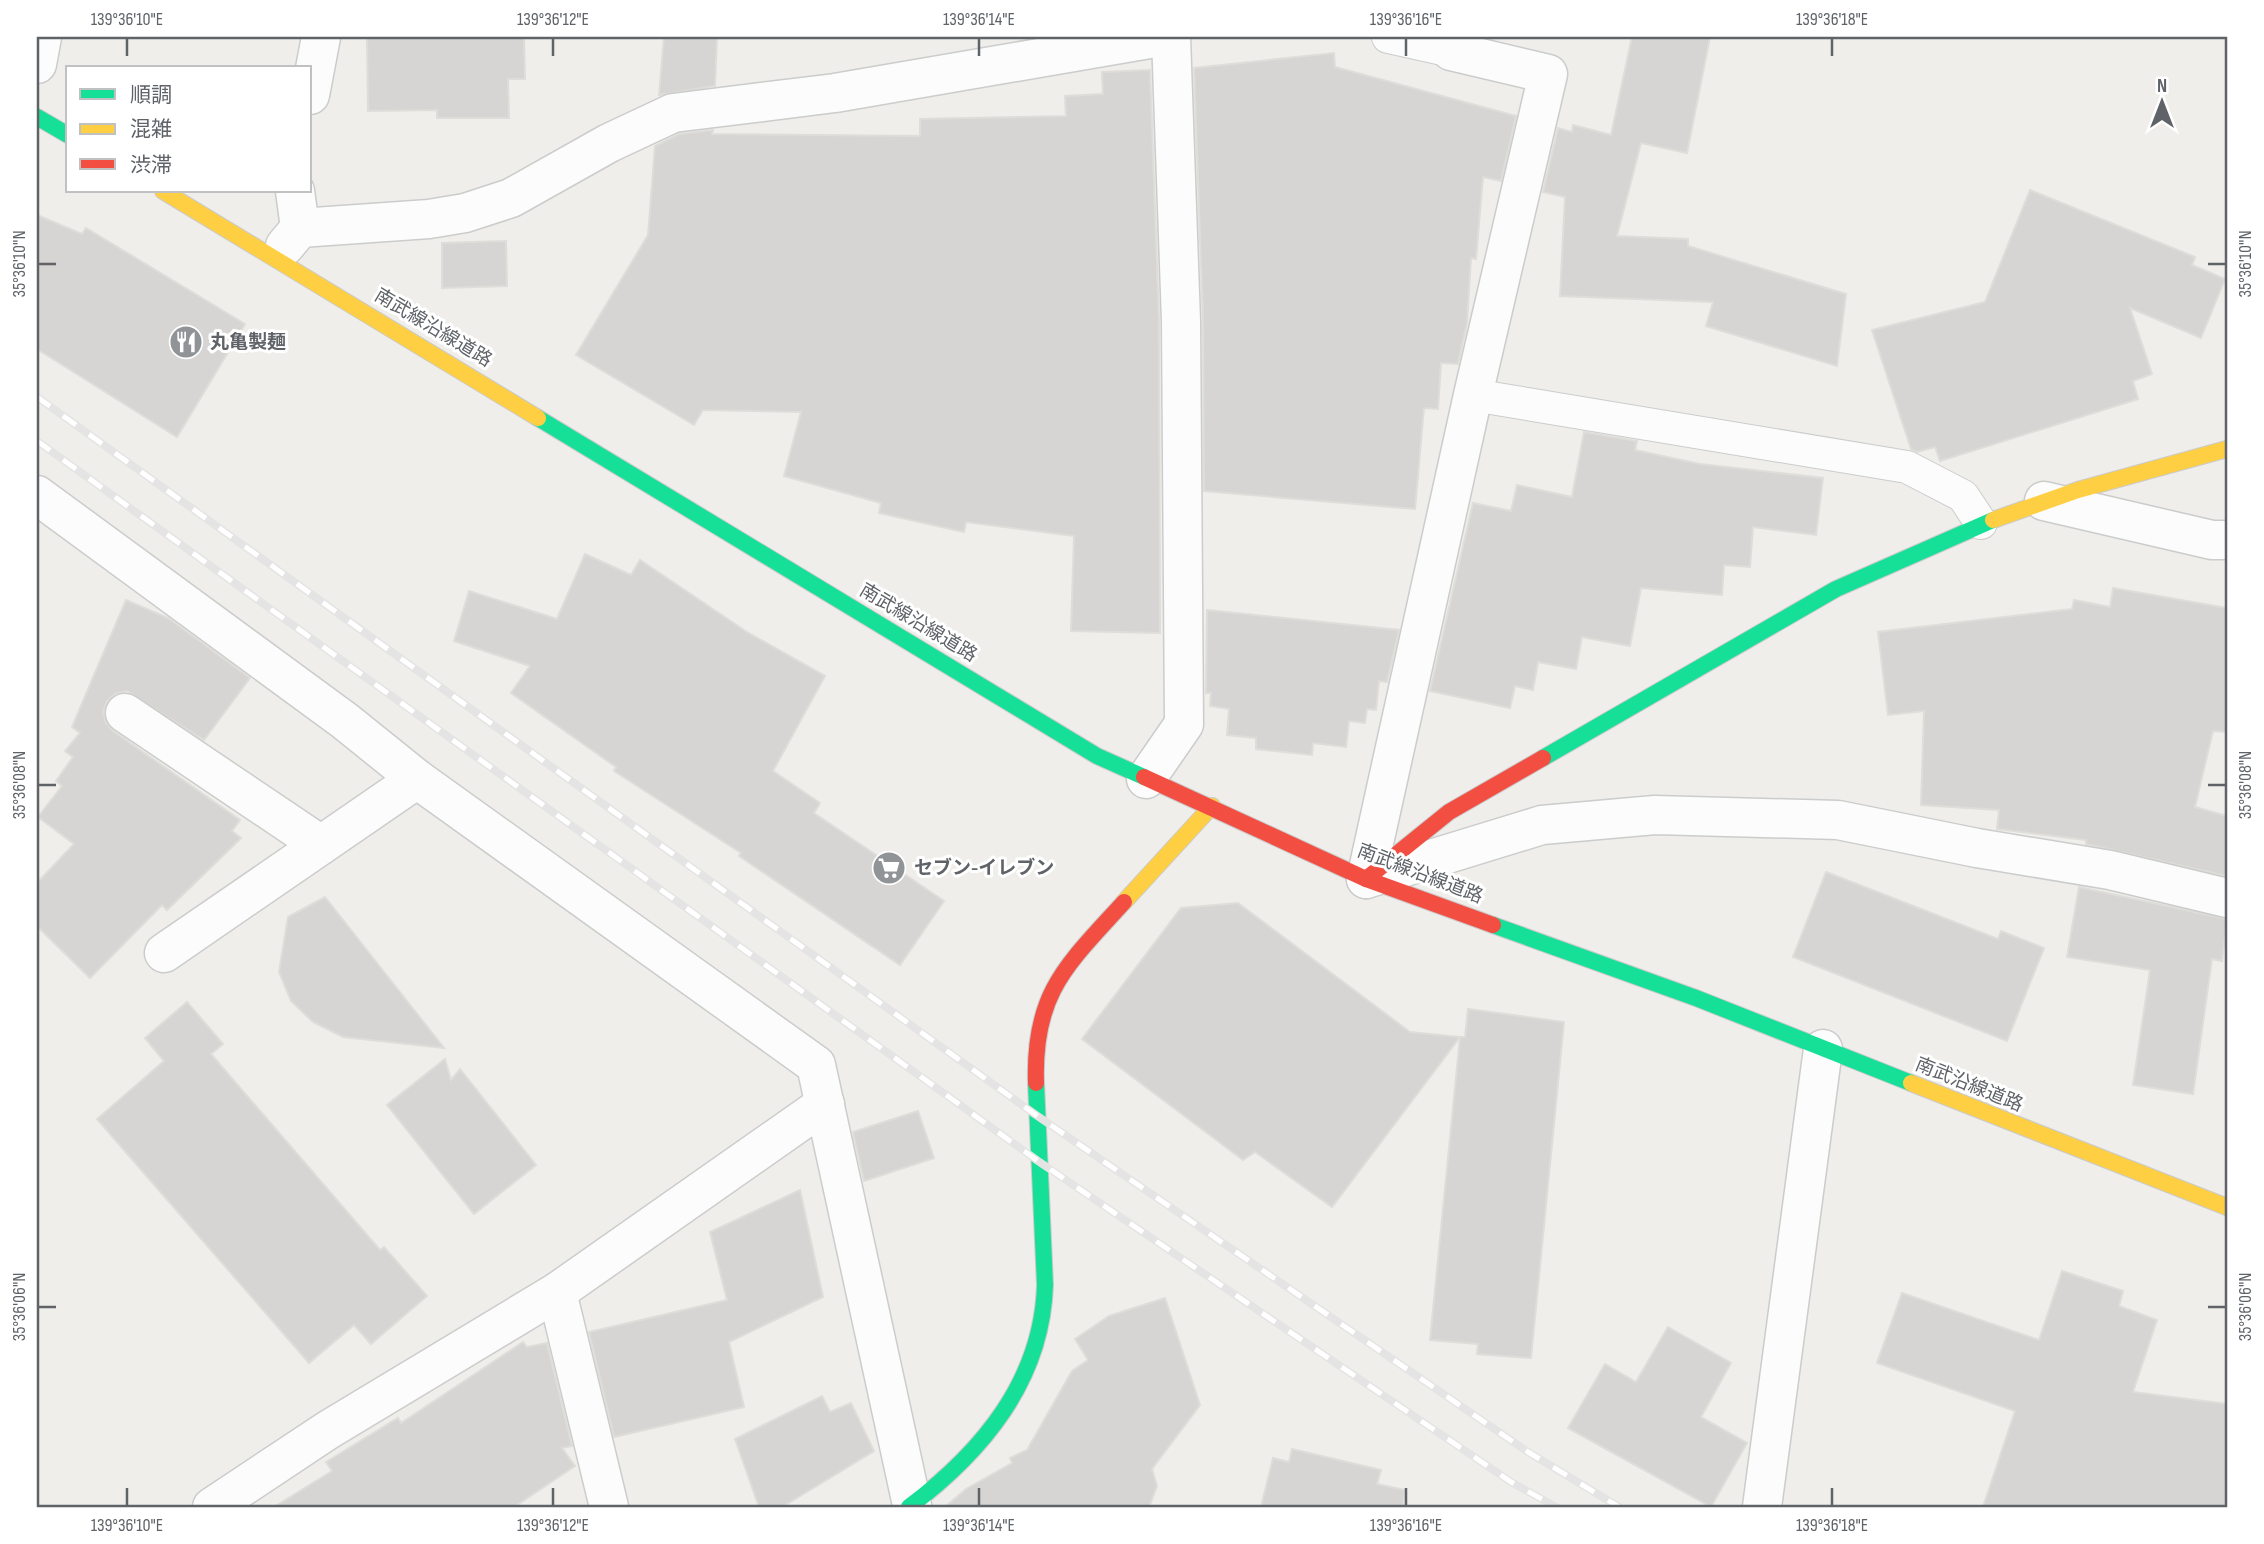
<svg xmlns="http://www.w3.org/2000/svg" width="2264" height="1544" viewBox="0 0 2264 1544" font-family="'Sofia Sans Condensed','Noto Sans JP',sans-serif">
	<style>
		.building { fill: #d6d5d3; stroke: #deddd9; stroke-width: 2 }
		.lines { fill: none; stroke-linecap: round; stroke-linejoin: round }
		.lane-casing { stroke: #cbcccc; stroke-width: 34 }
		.street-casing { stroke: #cbcccc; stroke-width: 41 }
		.fast-casing { stroke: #cacacb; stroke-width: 18 }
		.slow-casing { stroke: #cacacb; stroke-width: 18 }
		.jam-casing { stroke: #cacacb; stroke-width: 18 }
		.lane { stroke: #fdfcfc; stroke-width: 32 }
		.street { stroke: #fdfcfc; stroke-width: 38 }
		.fast { stroke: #16e098; stroke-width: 16 }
		.slow { stroke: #ffcf43; stroke-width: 16 }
		.jam { stroke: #f24e42; stroke-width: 16 }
		.rail-casing { stroke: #e4e4e4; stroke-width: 8 }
		.rail { stroke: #fff; stroke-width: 5; stroke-dasharray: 16; stroke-linecap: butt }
		.ticks { fill: none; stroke: #5f6368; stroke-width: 2.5 }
		.labels { text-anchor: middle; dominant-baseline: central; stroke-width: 6; stroke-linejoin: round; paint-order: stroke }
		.street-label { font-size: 19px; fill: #5f6368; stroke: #fff }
		.poi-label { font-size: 19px; font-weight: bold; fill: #5f6368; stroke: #fff; text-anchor: start }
		.neatline { fill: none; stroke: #5f6368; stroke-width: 2.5 }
		.ticks-label { font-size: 18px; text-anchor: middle; fill: #5f6368 }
	</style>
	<rect width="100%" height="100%" fill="#efeeea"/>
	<g class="building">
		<path d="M367,37H524L525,79H508L509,118H437V110L368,111Z"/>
		<path d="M664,37H717L715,86L659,95Z"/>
		<path d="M1632,37H1710L1687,153L1641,143L1617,236L1688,239V246L1846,294L1837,366L1706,326L1713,302L1560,296L1565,197L1543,192L1558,128L1572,132L1573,125L1611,135Z"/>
		<path d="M1334,53L1335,67L1516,116L1501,181L1483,177L1476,259L1471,258L1467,323L1458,364L1441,363L1438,409L1424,408L1415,509L1204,491L1203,321L1194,68Z"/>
		<path d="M1150,70L1159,321L1160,633L1071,631L1074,536L966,522L964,532L879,513L881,503L784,476L801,412L703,410L694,425L576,355L648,235L655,146L679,134L713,130L712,134L920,136V119L1066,116L1065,96L1103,94L1102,72Z"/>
		<path d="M2030,190L2195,257L2192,265L2225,279L2201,338L2130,308L2152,374L2133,381L2138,399L1940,461L1935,447L1917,452L1911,449L1872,330L1985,302Z"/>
		<path d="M37,215L82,234L86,228L245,324L177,437L37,349Z"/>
		<path d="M506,241L507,286L442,288V243Z"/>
		<path d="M1584,432L1637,441L1635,450L1700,464L1823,478L1816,535L1753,527L1750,567L1724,565L1722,595L1641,588L1630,646L1582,637L1576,669L1538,662L1533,690L1515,686L1510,708L1430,691L1473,503L1511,511L1517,485L1572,497Z"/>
		<path d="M585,554L631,575L640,560L747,632L825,676L773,771L820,803L814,813L944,901L900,965L739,856L741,853L614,771L616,767L511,693L530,666L454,641L469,591L557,619Z"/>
		<path d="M2113,588L2227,608V732L2213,731L2195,807L2227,816V876L2086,844V840L1997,829L1999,810L1921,805L1924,711L1888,715L1878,632L2072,609L2074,600L2110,607Z"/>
		<path d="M126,600L168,618L250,678L204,740L127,691L115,694L107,701L103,712L106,723L113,731L240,820L232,831L241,838L167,910L162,905L90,978L37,926V883L74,844L38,817L62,786L56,781L73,757L65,751L80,733L72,727Z"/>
		<path d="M1207,610L1399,630L1387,682L1379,681L1376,710L1367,709L1365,723L1349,721L1346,747L1313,743L1312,755L1256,749V738L1227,735L1229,709L1210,706L1211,693H1206Z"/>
		<path d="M1826,872L1998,939L2001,931L2044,948L2007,1041L1793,957Z"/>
		<path d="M2079,887L2227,919L2222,961L2212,959L2193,1094L2133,1085L2150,970L2067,957Z"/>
		<path d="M325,897L444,1048L343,1037L313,1022L291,1001L279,972L288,917Z"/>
		<path d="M1238,903L1410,1032L1460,1037L1332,1207L1255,1152L1243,1160L1082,1039L1181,908Z"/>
		<path d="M187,1002L223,1044L211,1054L380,1250L384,1247L427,1296L371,1344L354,1325L309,1363L97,1119L164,1061L145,1038Z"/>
		<path d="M1468,1009L1564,1022L1531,1358L1477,1354L1478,1344L1430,1340L1460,1037H1465Z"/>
		<path d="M445,1059L451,1080L460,1069L536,1165L474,1214L387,1105Z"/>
		<path d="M918,1111L934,1158L864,1181L853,1132Z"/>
		<path d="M800,1190L823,1297L729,1342L744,1407L614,1437L589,1332L727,1300L710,1232Z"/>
		<path d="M2062,1271L2123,1291L2119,1306L2157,1320L2133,1392L2227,1404V1507H1983L2015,1411L1877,1363L1902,1293L2039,1340Z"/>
		<path d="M1165,1298L1200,1405L1152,1469L1157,1486L1149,1507H945L966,1489L1012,1463L1010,1458L1027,1450L1072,1371L1088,1360L1075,1339L1109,1316Z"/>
		<path d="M1668,1327L1731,1363L1701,1417L1747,1443L1711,1507L1568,1428L1605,1364L1636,1382Z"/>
		<path d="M523,1342L527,1347L547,1343L572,1446L562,1448L575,1466L514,1507H274L332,1471L326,1462L398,1418L401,1423Z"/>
		<path d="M822,1396L830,1412L851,1403L874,1451L782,1507H759L735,1439Z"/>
		<path d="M1292,1449L1381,1470L1377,1484L1405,1490L1403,1507H1261L1273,1458L1289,1462Z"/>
	</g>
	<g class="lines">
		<defs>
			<g id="lane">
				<path d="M1388,37L1451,51L1456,37"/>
				<path d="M1473,395L1907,467L1963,496L1981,523"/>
			</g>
			<g id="street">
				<path d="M37,64L42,37"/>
				<path d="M310,95L321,37"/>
				<path d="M300,228L429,219L465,213L511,198L609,143L673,113L835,93L1161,37"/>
				<path d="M285,246L300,228L295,191"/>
				<path d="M37,495L345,721L417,779L816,1065L912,1505"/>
				<path d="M2044,501L2212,540H2227"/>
				<path d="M125,713L321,845"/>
				<path d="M1146,779L1184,724L1181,321L1171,37"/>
				<path d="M1366,879L1473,395L1548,74L1451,51"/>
				<path d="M1366,879L1542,825L1655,815L1838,820L1977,848L2110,870L2227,898"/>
				<path d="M164,953L417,779"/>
				<path d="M557,1292L609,1507"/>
				<path d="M212,1507L328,1430L557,1292L825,1104"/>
				<path d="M1762,1507L1823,1049"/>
			</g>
			<g id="fast">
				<path d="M37,117L68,135"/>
				<path d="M538,418L1097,756L1144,777"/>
				<path d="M1543,758L1836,589L1993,520"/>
				<path d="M1493,925L1696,998L1911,1083"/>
				<path d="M909,1507C982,1452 1042,1381 1045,1285L1036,1083"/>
			</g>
			<g id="slow">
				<path d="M163,191L538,418"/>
				<path d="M1993,520L2078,490L2227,449"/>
				<path d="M1124,902L1212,806"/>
				<path d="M1911,1083L2227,1207"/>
			</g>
			<g id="jam">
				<path d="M1144,777L1366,879L1493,925"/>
				<path d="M1366,879L1449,812L1543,758"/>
				<path d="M1036,1083C1033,992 1067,965 1124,902"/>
			</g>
		</defs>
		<use href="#lane" class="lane-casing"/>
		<use href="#street" class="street-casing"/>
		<use href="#fast" class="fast-casing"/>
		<use href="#slow" class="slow-casing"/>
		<use href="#jam" class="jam-casing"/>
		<use href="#lane" class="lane"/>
		<use href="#street" class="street"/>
		<use href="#fast" class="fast"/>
		<use href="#slow" class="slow"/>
		<use href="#jam" class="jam"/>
		<defs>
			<g id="rail">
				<path d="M37,397L1036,1115L1528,1452L1619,1507"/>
				<path d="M37,441L1038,1161L1511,1482L1556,1507"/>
			</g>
		</defs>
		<use href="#rail" class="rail-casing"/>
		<use href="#rail" class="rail"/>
	</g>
	<path class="ticks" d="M127,38V56M553,38V56M979,38V56M1406,38V56M1832,38V56M38,264H56M2208,264H2226M38,785H56M2208,785H2226M38,1307H56M2208,1307H2226M127,1488V1506M553,1488V1506M979,1488V1506M1406,1488V1506M1832,1488V1506"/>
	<defs>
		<symbol id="restaurant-disc" viewBox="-11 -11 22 22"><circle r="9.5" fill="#919496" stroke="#fff"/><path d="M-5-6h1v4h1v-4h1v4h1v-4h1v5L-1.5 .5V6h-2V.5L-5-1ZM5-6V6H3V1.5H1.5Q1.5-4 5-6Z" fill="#fff"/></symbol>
		<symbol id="supermarket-disc" viewBox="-11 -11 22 22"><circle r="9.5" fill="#919496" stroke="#fff"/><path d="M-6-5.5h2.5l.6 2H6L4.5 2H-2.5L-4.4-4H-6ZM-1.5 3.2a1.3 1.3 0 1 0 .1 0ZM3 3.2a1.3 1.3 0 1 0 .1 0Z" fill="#fff"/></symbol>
	</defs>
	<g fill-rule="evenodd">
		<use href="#restaurant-disc" x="167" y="323" width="38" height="38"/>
		<use href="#supermarket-disc" x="870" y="849" width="38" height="38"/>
	</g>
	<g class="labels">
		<g class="street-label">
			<text transform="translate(433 328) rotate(31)">南武線沿線道路</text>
			<text transform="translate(918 623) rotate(31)">南武線沿線道路</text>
			<text transform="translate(1420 874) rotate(21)">南武線沿線道路</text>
			<text transform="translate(1969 1085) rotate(22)">南武沿線道路</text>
		</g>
		<g class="poi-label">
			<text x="210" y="342">丸亀製麺</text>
			<text x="914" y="868">セブン-イレブン</text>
		</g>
	</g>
	<rect width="2264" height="1544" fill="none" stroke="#ffffff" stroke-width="77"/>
	<rect x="66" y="66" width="245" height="126" fill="#ffffff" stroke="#bfc1c3" stroke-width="2"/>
	<rect x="80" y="89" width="35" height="10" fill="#16e098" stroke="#bfc1c3" stroke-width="2"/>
	<text x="130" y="102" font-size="21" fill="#5f6368">順調</text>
	<rect x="80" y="124" width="35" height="10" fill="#ffcf43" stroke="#bfc1c3" stroke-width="2"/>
	<text x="130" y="136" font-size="21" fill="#5f6368">混雑</text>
	<rect x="80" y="159" width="35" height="10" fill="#f24e42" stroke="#bfc1c3" stroke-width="2"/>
	<text x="130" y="172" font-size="21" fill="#5f6368">渋滞</text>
	<g transform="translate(2162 102)" stroke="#ffffff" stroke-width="5" paint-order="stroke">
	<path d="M0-5L12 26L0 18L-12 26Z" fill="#5f6368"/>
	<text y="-10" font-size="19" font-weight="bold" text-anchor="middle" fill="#5f6368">N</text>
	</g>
	<rect x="38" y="38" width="2188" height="1468" class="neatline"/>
	<g class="ticks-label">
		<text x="127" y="25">139°36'10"E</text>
		<text x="553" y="25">139°36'12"E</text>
		<text x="979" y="25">139°36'14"E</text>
		<text x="1406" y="25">139°36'16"E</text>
		<text x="1832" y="25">139°36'18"E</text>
		<text transform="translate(19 264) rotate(-90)" y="6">35°36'10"N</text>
		<text transform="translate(2245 264) rotate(-90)" y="6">35°36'10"N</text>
		<text transform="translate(19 785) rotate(-90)" y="6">35°36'08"N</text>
		<text transform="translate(2245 785) rotate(-90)" y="6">35°36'08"N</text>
		<text transform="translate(19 1307) rotate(-90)" y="6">35°36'06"N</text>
		<text transform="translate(2245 1307) rotate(-90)" y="6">35°36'06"N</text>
		<text x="127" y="1531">139°36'10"E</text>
		<text x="553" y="1531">139°36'12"E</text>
		<text x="979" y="1531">139°36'14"E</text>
		<text x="1406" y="1531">139°36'16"E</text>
		<text x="1832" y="1531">139°36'18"E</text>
	</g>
</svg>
